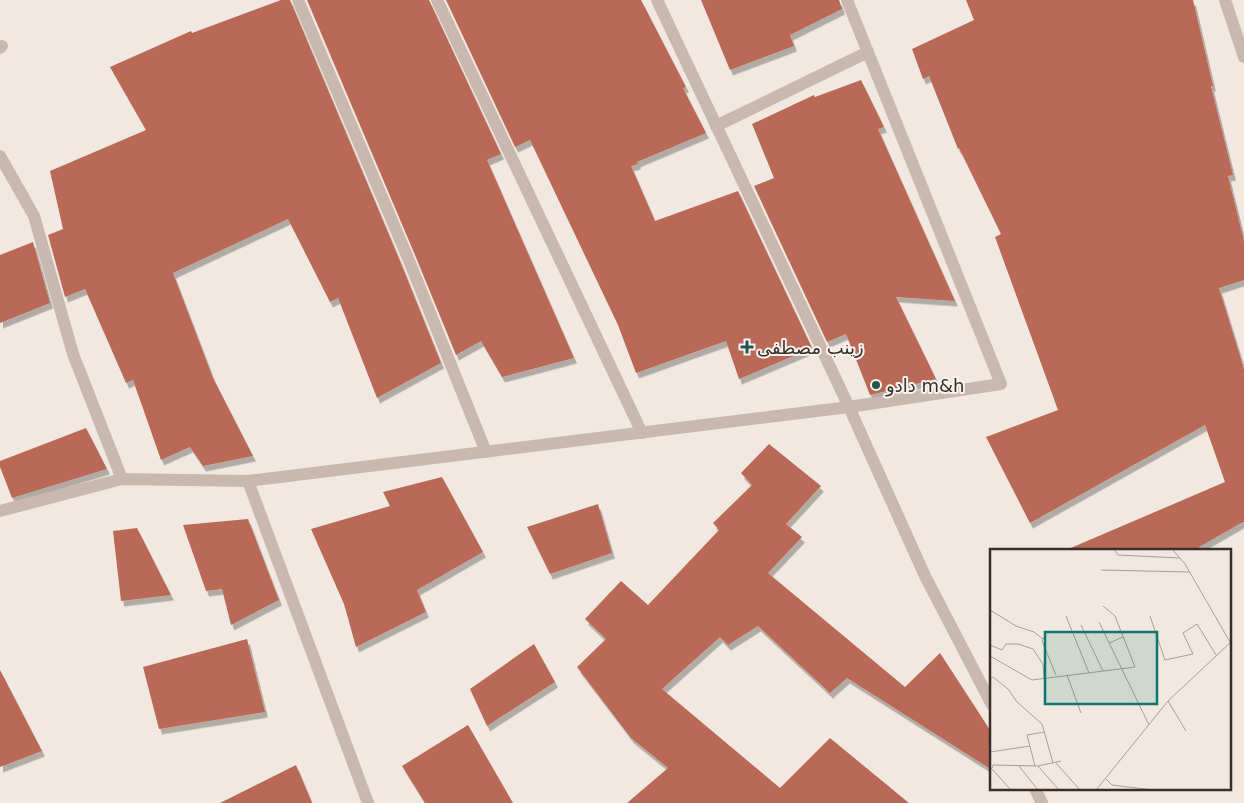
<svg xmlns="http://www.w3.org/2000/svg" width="1244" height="803" viewBox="0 0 1244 803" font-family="'DejaVu Sans',Cairo,sans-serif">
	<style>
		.building { fill: #ba6956; filter: url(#shadow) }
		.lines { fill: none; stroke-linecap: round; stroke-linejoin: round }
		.minor { stroke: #c8b8ad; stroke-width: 12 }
		.poi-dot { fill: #255455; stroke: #f9f3ed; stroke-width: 2 }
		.labels { text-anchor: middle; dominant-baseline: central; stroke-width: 4; stroke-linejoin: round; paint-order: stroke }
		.poi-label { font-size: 18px; fill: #382f2b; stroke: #f9f3ed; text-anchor: start }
		.inset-road { fill: none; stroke: #a79f98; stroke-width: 1 }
		.view { fill: #0f766e; fill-opacity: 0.15; stroke: #0f766e; stroke-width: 2.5 }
		.inset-edge { fill: none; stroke: #382f2b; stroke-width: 2.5 }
	</style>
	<defs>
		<filter id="shadow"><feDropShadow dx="3" dy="5.5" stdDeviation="0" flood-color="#0004"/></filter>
	</defs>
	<rect width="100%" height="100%" fill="#f1e9e1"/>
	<g class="building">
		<path d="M281,0H290L400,261L441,363L377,398L338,298L330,302L288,219L173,273L213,378L253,456L203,466L190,447L161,460L133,380L126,383L85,289L65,297L48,235L63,229L50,171L146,130L110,67L191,31L192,33Z"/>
		<path d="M307,0H429L501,154L487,160L574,358L502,377L481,341L456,355L415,255Z"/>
		<path d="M446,0H641L686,87L683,88L706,133L637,162L638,164L631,166L655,221L738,191L812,348L739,379L726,341L636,373L618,325L530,140L515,147Z"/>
		<path d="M701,0H839L842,9L790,35L794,46L730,70Z"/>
		<path d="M966,0H1193L1213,86H1211L1233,175L1228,176L1244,241V280L1219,288L1244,369V522L1241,523L1194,550H1066L1225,482L1205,425L1030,523L986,437L1058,410L995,237L1001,234L959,148L958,149L929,76L923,79L912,49L974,20Z"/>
		<path d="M861,80L884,127L878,129L955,301L896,297L936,379L870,395L846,334L827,342L754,186L774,178L752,124L814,95L815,97Z"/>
		<path d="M33,242L50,303L0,323V255Z"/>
		<path d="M86,428L107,469L12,498L0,467V461Z"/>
		<path d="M769,444L821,486L786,524L802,537L768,573L905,687L940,653L992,733V770L847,678L830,693L758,626L728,645L720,637L662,689L780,788L830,738L909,803H627L668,768L631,738L577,667L606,639L585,619L621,581L648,605L719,530L713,523L752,485L741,473Z"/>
		<path d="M442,477L483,552L417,590L426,612L356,647L344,604L311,529L390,506L383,492Z"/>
		<path d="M598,504L612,553L550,574L527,527Z"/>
		<path d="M248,519L279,600L231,625L222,589L206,591L183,525Z"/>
		<path d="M137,528L171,595L121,601L113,531Z"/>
		<path d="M247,639L265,712L159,729L143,667Z"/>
		<path d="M534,644L555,682L487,726L470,689Z"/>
		<path d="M0,670L42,751L0,767Z"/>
		<path d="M468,725L513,803H425L402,766Z"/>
		<path d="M296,765L312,803H220Z"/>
	</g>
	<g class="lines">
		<g class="minor">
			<path d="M298,0L408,258L486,452"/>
			<path d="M437,0L642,433"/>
			<path d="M657,0L849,407L925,576L992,705"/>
			<path d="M1225,0L1244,57"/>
			<path d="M0,48L2,46"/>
			<path d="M716,126L868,52"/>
			<path d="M0,156L34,216L73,354L122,479"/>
			<path d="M248,481L368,803"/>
			<path d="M0,511L122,479L248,481L849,407L1001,384L847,0"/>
			<path d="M1035,789L1042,803"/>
		</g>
	</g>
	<g class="poi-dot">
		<path d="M744.5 339.5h5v5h5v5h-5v5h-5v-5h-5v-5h5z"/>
		<circle cx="876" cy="385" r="5"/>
	</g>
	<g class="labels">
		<g class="poi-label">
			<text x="757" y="347">زينب مصطفى</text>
			<text x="886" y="385">دادو m&amp;h</text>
		</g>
	</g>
	<g transform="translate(990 549)">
		<rect width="241" height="241" fill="#f1e9e1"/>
		<path class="inset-road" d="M124,0L128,6L190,9M182,0L195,15L240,93M111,21L200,23M0,61L26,77L44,83L53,90M76,67L99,124M160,67L175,111L203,105L193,84L207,75L226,106M109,73L159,176M91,76L113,122M55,87L52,92L66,126M119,94L133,88M0,96L12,101L16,95H28L43,100L53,115L54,129M0,107L42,131L145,118L125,67L113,57M77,126L91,164M0,130L3,128L18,140L27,153L52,175L63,214M178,152L196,182M0,203L40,197M66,214L90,241M29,217L48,241M45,217L37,186L54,183M48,217L69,241M1,219L21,241M2,219L3,216L48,217L71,212M116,230L122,236L163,241M106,241L178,152L242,92"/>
		<path class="view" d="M55,83H167V155H55Z"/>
		<rect width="241" height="241" class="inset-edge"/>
	</g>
</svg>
